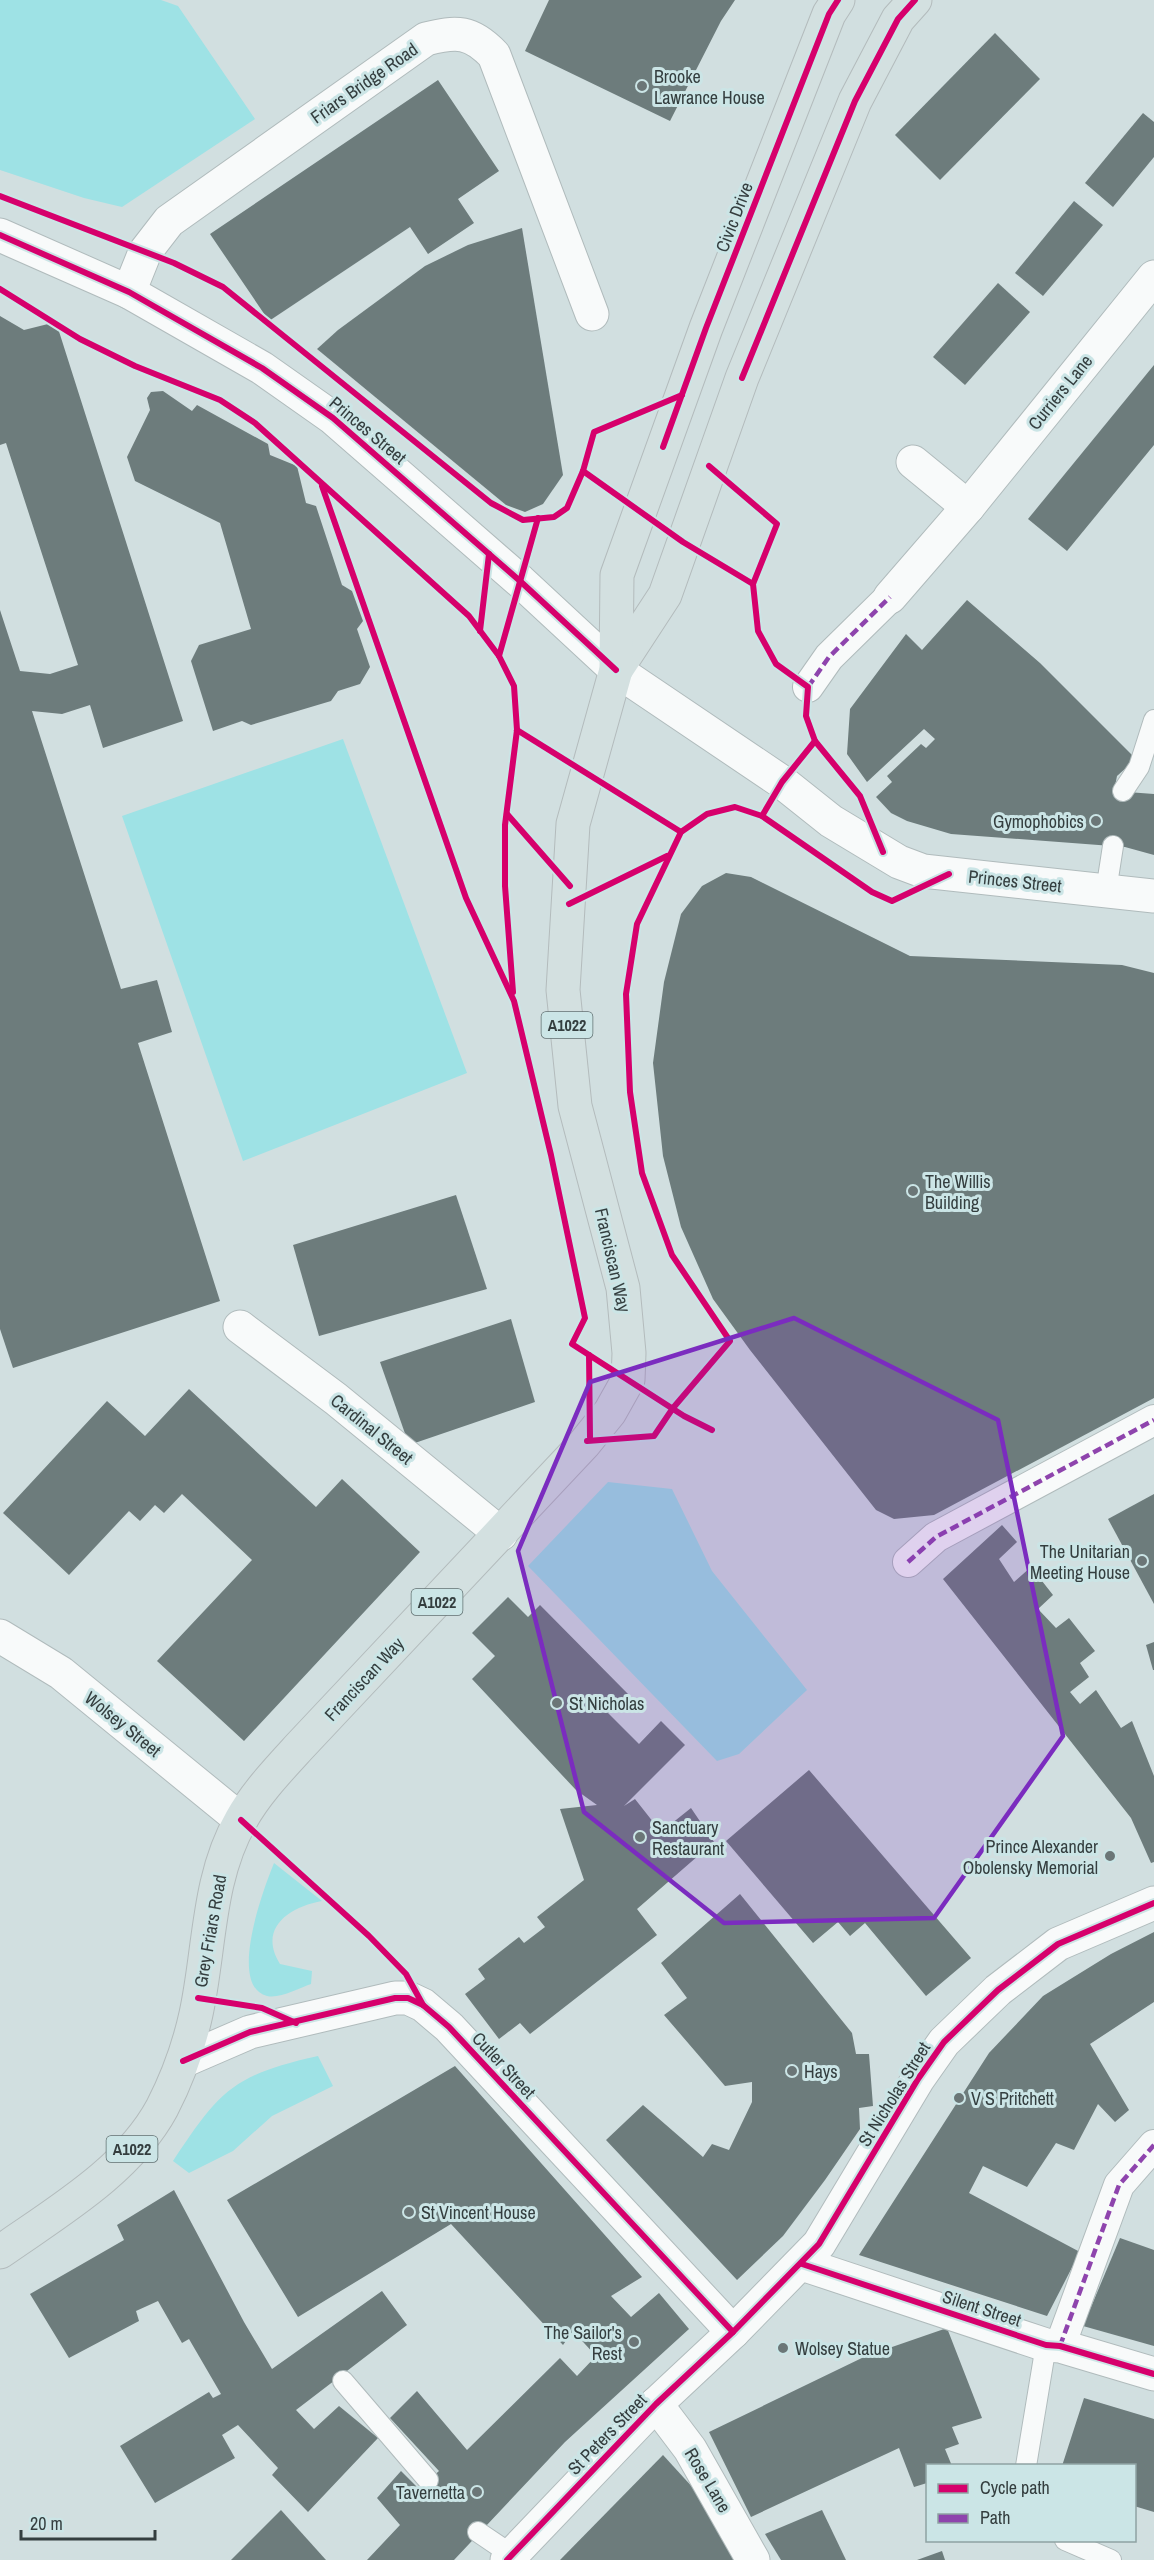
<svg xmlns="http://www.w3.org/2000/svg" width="1154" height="2560" viewBox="0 0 1154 2560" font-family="'Archivo Narrow',sans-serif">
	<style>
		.green { fill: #9ee2e5 }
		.building { fill: #6d7c7c }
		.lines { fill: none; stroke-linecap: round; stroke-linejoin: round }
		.service-casing { stroke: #b0bbbc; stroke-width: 22 }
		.pedestrian-casing { stroke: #b0bbbc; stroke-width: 32 }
		.minor-casing { stroke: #b0bbbc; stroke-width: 35 }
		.tertiary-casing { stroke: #b0bbbc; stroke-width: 35 }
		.secondary-casing { stroke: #b0bbbc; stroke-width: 35 }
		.primary-casing { stroke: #b3bbbc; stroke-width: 35 }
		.service { stroke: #f8fafa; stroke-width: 20 }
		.pedestrian { stroke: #f8fafa; stroke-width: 30 }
		.minor { stroke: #f8fafa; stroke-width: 33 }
		.tertiary { stroke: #f8fafa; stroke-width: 33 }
		.secondary { stroke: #f8fafa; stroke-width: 33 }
		.primary { stroke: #d3e0e0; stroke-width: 33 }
		.quiet { stroke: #8e44ad; stroke-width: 4.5; stroke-dasharray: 9 4.5; stroke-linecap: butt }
		.cycleway-casing { stroke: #cbe5e6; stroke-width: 10 }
		.cycleway { stroke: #d6006c; stroke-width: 6 }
		.marked { fill: #7b2cbf; fill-opacity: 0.2; stroke: #7b2cbf; stroke-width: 4.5; stroke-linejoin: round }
		.poi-dot { fill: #6b7677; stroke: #cbe5e6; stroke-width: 2 }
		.labels { text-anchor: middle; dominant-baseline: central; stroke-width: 6; stroke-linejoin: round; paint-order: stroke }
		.shield { fill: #cbe5e6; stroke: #617071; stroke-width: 1.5 }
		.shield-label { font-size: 16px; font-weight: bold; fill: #343e3f }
		.poi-label { font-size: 18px; fill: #343e3f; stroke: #cbe5e6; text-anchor: start }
		.street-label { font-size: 18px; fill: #343e3f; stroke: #cbe5e6 }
	</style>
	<rect width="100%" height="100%" fill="#d1dfe0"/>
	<g class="green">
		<path d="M0,0H161L178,6L255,119L122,207L84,198L0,170Z"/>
		<path d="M343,739L467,1073L243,1161L122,816Z"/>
		<path d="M608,1482L672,1489L712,1571L807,1690L739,1754L717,1761L528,1566Z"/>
		<path d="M274,1863L322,1901C288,1907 258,1929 280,1964L312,1971L311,1984C299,1988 280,1999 267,1996C227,1986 264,1888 274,1863Z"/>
		<path d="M318,2056L333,2086L272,2116L233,2151L189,2173L173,2161C220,2090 233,2075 318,2056Z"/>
	</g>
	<g class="building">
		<path d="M549,0H735L721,21L670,121L525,51Z"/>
		<path d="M995,33L1040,79L940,180L895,135Z"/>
		<path d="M438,80L499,171L458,199L474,223L428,254L410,227L269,321L210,234Z"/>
		<path d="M1143,113L1154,122V157L1113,207L1085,183Z"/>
		<path d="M1074,201L1103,225L1043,296L1015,273Z"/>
		<path d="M522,228L563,475L543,504L525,512L506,505L317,349L338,330L425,266L468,245Z"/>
		<path d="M998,283L1030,312L965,385L933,357Z"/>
		<path d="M0,316L24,330L56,322L183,721L103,748L90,705L62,714L32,711L121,989L157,980L172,1032L138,1043L220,1301L13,1368L0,1329V610L20,671L50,674L78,665L6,443L0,445Z"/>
		<path d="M1154,365V445L1067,551L1028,519Z"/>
		<path d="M163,391L192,411L197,405L268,444L270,455L297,466L306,503L316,506L342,585L352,591L363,621L357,629L370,667L360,684L338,691L331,701L251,725L242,721L213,731L191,661L199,645L251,629L220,523L135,481L127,457L150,410L147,398L151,392Z"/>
		<path d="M967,600L1040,663L1136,759L1117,776L1114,791L1154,794V855L1125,847L951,834L907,821L891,813L876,797L892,782L887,776L921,744L926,748L935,739L924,729L867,782L847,754L850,709L906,634L922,650Z"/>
		<path d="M726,873L751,877L910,956L1122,965L1154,973V1398L934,1515L894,1519L876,1510L750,1350L713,1299L681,1227L663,1156L653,1063L664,982L681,914L702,886Z"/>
		<path d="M456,1195L487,1289L319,1336L293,1245Z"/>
		<path d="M511,1319L535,1402L409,1445L380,1362Z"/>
		<path d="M189,1389L316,1507L342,1479L420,1552L244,1741L157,1661L252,1560L182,1494L164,1513L155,1505L140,1521L129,1511L69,1575L3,1513L107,1401L145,1436Z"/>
		<path d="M1154,1494V1604L1108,1519Z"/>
		<path d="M1002,1525L1017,1542L999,1559L1014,1582L1031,1567L1053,1595L1038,1609L1056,1628L1069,1618L1095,1651L1080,1663L1089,1677L1070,1692L1080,1704L1096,1690L1121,1728L1132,1721L1154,1776V1862L1151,1863L1131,1818L943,1579Z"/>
		<path d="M508,1597L528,1617L540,1605L628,1694L608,1713L639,1744L661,1721L685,1745L624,1806L635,1799L661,1832L691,1808L714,1842L637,1909L657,1935L530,2034L520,2023L499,2039L465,1994L485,1979L478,1969L519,1937L524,1943L545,1927L537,1917L584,1880L560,1809L597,1805L576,1790L472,1679L495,1656L472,1633Z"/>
		<path d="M1154,1642V1670H1153L1146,1645Z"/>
		<path d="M809,1770L971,1958L926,1996L865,1923L850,1936L838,1922L813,1943L726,1841Z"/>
		<path d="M740,1894L852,2033L856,2054H869L873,2106L859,2108L860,2129L825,2180L783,2236L737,2280L606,2140L643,2105L703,2157L712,2144L729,2150L752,2102V2082L725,2086L664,2015L687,1998L661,1963Z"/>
		<path d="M1154,1932V2002L1090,2044L1129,2110L1115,2122L1098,2104L1074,2150L1056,2143L1027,2187L983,2166L969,2193L1080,2252L1047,2316L859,2255L989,2053L1043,1996L1111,1954Z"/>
		<path d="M455,2066L642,2277L611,2296L631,2317L659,2293L689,2329L565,2442L454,2560H367L400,2525L377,2498L401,2471L419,2489L439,2471L390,2418L417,2391L467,2450L560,2358L577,2376L596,2356L573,2331L563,2345L451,2224L298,2317L227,2200Z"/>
		<path d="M174,2190L244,2322L272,2369L382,2291L407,2325L296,2410L314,2429L339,2406L378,2438L308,2512L272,2475L278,2468L238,2425L222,2435L235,2458L155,2503L120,2446L209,2392L213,2398L221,2394L189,2339L182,2343L158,2301L136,2311L139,2321L69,2358L30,2294L124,2240L117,2225Z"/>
		<path d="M1120,2238L1154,2250V2346L1083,2326Z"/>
		<path d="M947,2328L982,2418L952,2427L959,2444L945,2449L952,2466H928L927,2483L914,2487L899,2448L751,2517L709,2432L866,2356Z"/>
		<path d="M1084,2398L1154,2419V2512L1134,2506V2466H1062Z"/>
		<path d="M663,2455L695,2490L744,2560H560Z"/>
		<path d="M281,2510L326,2560H231Z"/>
		<path d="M822,2510L846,2560H781L765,2534Z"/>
		<path d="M942,2551L945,2560H917Z"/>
	</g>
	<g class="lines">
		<defs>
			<g id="service">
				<path d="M1123,791L1139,767L1154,720"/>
				<path d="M1106,891L1113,846"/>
				<path d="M343,2381L428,2480"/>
				<path d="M1026,2466L1046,2345"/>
				<path d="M478,2532L512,2555"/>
				<path d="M1065,2540L1111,2560"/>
			</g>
			<g id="pedestrian">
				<path d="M808,687L829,657L890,597"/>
				<path d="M908,1562L936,1537L1154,1420"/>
				<path d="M1060,2346L1119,2185L1154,2145"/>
			</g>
			<g id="minor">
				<path d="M129,292L145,252L169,221L426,39C457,31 471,31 494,55L592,314"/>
				<path d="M913,462L968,507"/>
				<path d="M890,597L968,507L1154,277"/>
				<path d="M240,1327L336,1399L501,1534"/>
				<path d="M0,1636L61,1673L241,1820"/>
				<path d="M183,2061L250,2032L395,1998H408L423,2005L449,2027L733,2332"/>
				<path d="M802,2264L1046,2345L1060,2346L1154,2374"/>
				<path d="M656,2404L690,2449L753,2560"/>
				<path d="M507,2560L656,2404L733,2332L819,2244L918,2079L944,2042L998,1990L1058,1944L1154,1903"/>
			</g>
			<path id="tertiary" d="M616,670L782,782L831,821L899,862L923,871L1154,896"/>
			<path id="secondary" d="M0,235L129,292L262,368L333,418L520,581L616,670"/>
			<g id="primary">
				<path d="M616,670L665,595L742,378L855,101L898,19L915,0"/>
				<path d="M0,2252C57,2212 128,2171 162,2108C177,2079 189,2046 196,2014C210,1950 207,1879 241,1820C256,1793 279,1769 300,1746L584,1444L610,1412L628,1380L629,1353L623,1288L575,1106L563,990L573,824L616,670L617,575L706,328L829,14L838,0"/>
			</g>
		</defs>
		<use href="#service" class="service-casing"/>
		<use href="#pedestrian" class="pedestrian-casing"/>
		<use href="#minor" class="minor-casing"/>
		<use href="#tertiary" class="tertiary-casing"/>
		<use href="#secondary" class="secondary-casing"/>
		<use href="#primary" class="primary-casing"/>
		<use href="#service" class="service"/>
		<use href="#pedestrian" class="pedestrian"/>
		<use href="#minor" class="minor"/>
		<use href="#tertiary" class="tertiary"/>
		<use href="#secondary" class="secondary"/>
		<use href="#primary" class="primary"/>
		<g class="quiet">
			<path d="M808,687L829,657L890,597"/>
			<path d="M908,1562L936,1537L1154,1420"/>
			<path d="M1060,2346L1119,2185L1154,2145"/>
		</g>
		<defs>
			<g id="cycleway">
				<path d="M0,196L174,263L223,287L491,503L523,520L554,517L567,508L583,471L594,432L682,395"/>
				<path d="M0,235L129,292L262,368L333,418L520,581L616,670"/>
				<path d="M0,289L80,339L135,366L220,400L255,423L469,616L499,656L514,686L517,730L505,825V886L513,992"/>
				<path d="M742,378L855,101L898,19L915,0"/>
				<path d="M663,447L706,328L829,14L838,0"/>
				<path d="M709,466L777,524L753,584L758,631L776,664L808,687L806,716L815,741L860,796L883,852"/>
				<path d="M583,471L683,542L753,584"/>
				<path d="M322,486L466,898L514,1001L551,1155L585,1318L572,1344L684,1416L712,1430"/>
				<path d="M480,631L489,554"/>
				<path d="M499,656L538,518"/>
				<path d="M517,730L681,832"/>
				<path d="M507,814L570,886"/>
				<path d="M762,816L782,782L815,741"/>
				<path d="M569,904L667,856"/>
				<path d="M589,1355L590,1437"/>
				<path d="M587,1441L654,1436L673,1408L730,1341L672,1255L642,1173L630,1092L626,994L637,924L681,832L707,814L735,807L762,816L872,892L892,901L949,874"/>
				<path d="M241,1820L369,1936L406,1974L423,2005"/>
				<path d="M198,1998L262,2008L296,2023"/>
				<path d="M183,2061L250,2032L395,1998H408L423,2005L449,2027L733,2332"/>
				<path d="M802,2264L1046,2345L1060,2346L1154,2374"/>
				<path d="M507,2560L656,2404L733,2332L819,2244L918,2079L944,2042L998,1990L1058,1944L1154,1903"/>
			</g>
		</defs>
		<use href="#cycleway" class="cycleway-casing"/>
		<use href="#cycleway" class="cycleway"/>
	</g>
	<path class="marked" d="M794,1318L998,1420L1063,1736L934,1918L724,1923L584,1812L518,1551L590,1382Z"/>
	<g class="poi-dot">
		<circle cx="642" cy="86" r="6"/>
		<circle cx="1096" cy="821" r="6"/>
		<circle cx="913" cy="1191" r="6"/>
		<circle cx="1142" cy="1561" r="6"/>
		<circle cx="557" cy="1703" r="6"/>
		<circle cx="640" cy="1837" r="6"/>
		<circle cx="1110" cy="1856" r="6"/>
		<circle cx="792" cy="2071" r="6"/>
		<circle cx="959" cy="2098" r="6"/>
		<circle cx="409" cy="2212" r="6"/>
		<circle cx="634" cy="2342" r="6"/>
		<circle cx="783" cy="2348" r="6"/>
		<circle cx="477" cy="2492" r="6"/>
	</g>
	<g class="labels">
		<g class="shield">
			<rect x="541.5" y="1012" width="51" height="26" rx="4.5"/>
			<rect x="411.5" y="1589" width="51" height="26" rx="4.5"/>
			<rect x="106.5" y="2136" width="51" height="26" rx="4.5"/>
		</g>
		<g class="shield-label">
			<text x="567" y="1025">A1022</text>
			<text x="437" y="1602">A1022</text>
			<text x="132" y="2149">A1022</text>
		</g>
		<g class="poi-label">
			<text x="654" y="76">Brooke<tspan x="654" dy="21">Lawrance House</tspan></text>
			<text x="1084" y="821" text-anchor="end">Gymophobics</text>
			<text x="925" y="1181">The Willis<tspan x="925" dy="21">Building</tspan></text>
			<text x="1130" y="1551" text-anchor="end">The Unitarian<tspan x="1130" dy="21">Meeting House</tspan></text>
			<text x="569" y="1703">St Nicholas</text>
			<text x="652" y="1827">Sanctuary<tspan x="652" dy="21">Restaurant</tspan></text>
			<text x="1098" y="1846" text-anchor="end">Prince Alexander<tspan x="1098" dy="21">Obolensky Memorial</tspan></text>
			<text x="804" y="2071">Hays</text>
			<text x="971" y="2098">V S Pritchett</text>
			<text x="421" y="2212">St Vincent House</text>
			<text x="622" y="2332" text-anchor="end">The Sailor's<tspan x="622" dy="21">Rest</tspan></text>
			<text x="795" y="2348">Wolsey Statue</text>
			<text x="465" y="2492" text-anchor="end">Tavernetta</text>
		</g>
		<g class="street-label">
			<text transform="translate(364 83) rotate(-35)">Friars Bridge Road</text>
			<text transform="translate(734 217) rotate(-69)">Civic Drive</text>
			<text transform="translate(1060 392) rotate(-51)">Curriers Lane</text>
			<text transform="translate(368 430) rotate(40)">Princes Street</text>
			<text transform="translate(1015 881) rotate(6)">Princes Street</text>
			<text transform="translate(613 1260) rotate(77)">Franciscan Way</text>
			<text transform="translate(372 1429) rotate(39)">Cardinal Street</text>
			<text transform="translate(364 1679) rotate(-47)">Franciscan Way</text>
			<text transform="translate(123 1724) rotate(39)">Wolsey Street</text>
			<text transform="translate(210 1931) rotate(-80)">Grey Friars Road</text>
			<text transform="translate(504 2065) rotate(47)">Cutler Street</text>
			<text transform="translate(894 2094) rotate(-58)">St Nicholas Street</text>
			<text transform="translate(982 2308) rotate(18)">Silent Street</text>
			<text transform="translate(607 2434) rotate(-46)">St Peters Street</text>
			<text transform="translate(708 2480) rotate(59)">Rose Lane</text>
		</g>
	</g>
	<rect x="926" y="2464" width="210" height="78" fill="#cbe5e6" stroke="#8fa2a3" stroke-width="1.5"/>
	<rect x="938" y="2484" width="30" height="9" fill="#d6006c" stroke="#8fa2a3" stroke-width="1.5"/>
	<text x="980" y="2494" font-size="18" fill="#343e3f">Cycle path</text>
	<rect x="938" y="2514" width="30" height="9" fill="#8e44ad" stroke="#8fa2a3" stroke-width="1.5"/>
	<text x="980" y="2524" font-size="18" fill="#343e3f">Path</text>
	<path d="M21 2530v9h134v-9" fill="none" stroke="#343e3f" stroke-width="3"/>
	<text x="30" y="2530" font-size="18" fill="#343e3f" stroke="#cbe5e6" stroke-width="4.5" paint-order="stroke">20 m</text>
</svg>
